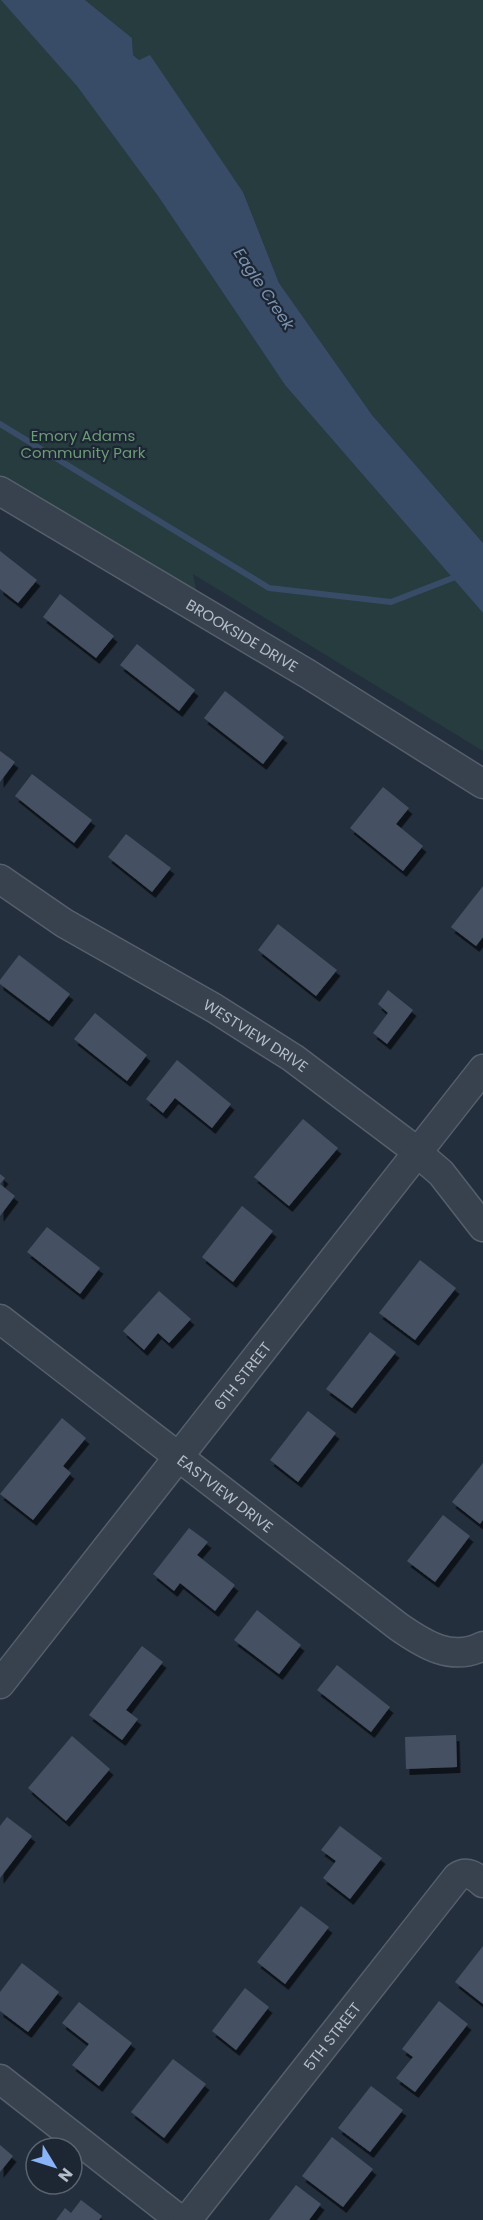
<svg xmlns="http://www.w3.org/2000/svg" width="483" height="2220" viewBox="0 0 483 2220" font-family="Poppins,sans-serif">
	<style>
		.green { fill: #263c3f }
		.water { fill: #394c67 }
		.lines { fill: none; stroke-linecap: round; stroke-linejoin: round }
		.stream { stroke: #394c67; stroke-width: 6 }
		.building { fill: #455162; filter: url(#shadow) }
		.minor-casing { stroke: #565f6c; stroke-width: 31 }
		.minor { stroke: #38414e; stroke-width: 28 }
		.labels { text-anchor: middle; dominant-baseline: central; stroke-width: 4.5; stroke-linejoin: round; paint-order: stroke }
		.park-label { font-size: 15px; fill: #6b9a76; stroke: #1d2633 }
		.street-label { font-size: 15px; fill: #b4bcc9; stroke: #1d2633 }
		.water-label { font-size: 16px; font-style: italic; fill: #7c92b1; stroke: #1d2633 }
	</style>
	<defs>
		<filter id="shadow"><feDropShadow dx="3.5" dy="6" stdDeviation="0" flood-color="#0009"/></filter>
	</defs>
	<rect width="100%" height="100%" fill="#242f3e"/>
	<g class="green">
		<path d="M0,0H79L103,121L158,196L285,385L483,613V751L193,574L200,610L0,491Z"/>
		<path d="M85,0H483V543L372,415L279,283L243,192L150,56L139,60L133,55L132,38Z"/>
	</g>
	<path class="water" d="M1,0H85L132,38L133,55L139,60L150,55L243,192L279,283L372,415L483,543V613L285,385L158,196L77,86Z"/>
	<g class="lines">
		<path class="stream" d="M0,424L269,588L391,602L458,576"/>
	</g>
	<g class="building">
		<path d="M0,551L37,580L18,603L0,589Z"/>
		<path d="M60,594L114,636L96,658L43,617Z"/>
		<path d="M137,644L195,690L179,711L120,665Z"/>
		<path d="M225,691L284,737L263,764L204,718Z"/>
		<path d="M0,751L15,762L0,782Z"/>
		<path d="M32,774L92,820L74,843L15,796Z"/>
		<path d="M383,787L409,808L396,824L423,846L403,871L350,828Z"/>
		<path d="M126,834L171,868L152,892L108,857Z"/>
		<path d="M483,886V937L476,946L451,927Z"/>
		<path d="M278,924L337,970L316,996L258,950Z"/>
		<path d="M19,955L70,994L49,1021L0,984V980Z"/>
		<path d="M388,990L413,1010L387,1044L373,1033L388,1013L378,1004Z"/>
		<path d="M95,1013L147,1055L127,1081L74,1039Z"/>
		<path d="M177,1060L231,1104L212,1128L175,1098L163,1113L146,1099Z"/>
		<path d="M303,1119L338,1148L289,1206L254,1177Z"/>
		<path d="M0,1174L5,1178L0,1184L15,1196L0,1216Z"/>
		<path d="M242,1206L273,1231L233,1282L202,1257Z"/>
		<path d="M47,1227L100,1268L80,1294L27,1252Z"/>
		<path d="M420,1260L456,1288L415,1340L379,1313Z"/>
		<path d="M159,1291L191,1319L169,1343L158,1333L144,1350L123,1331Z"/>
		<path d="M370,1332L396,1352L352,1408L326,1389Z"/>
		<path d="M308,1411L336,1433L298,1482L270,1460Z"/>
		<path d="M62,1418L86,1438L63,1466L71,1473L33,1520L0,1494Z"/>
		<path d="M483,1463V1520L480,1524L452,1502Z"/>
		<path d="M443,1515L470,1536L435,1582L407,1561Z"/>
		<path d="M189,1528L208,1542L197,1555L235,1585L215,1611L180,1583L174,1591L153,1574Z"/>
		<path d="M257,1610L301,1645L279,1674L234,1640Z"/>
		<path d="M142,1646L163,1662L126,1710L138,1719L122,1740L89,1715Z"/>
		<path d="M337,1665L390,1707L371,1732L317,1690Z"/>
		<path d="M456,1735L457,1767L406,1769L405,1737Z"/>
		<path d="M72,1736L110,1769L66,1821L28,1788Z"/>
		<path d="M7,1817L32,1836L0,1878V1826Z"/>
		<path d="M340,1826L382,1858L350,1899L323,1878L336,1861L321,1850Z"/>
		<path d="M301,1906L329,1927L285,1984L257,1962Z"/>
		<path d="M483,1946V2004L455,1982Z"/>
		<path d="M22,1963L59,1992L28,2032L0,2011V1992Z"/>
		<path d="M245,1988L269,2007L236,2050L212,2031Z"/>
		<path d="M439,2001L468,2024L415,2092L396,2078L413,2057L402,2049Z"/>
		<path d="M79,2002L132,2043L99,2086L72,2065L89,2044L62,2023Z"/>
		<path d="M173,2059L206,2084L164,2138L131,2112Z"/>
		<path d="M371,2086L403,2110L370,2152L338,2128Z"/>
		<path d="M332,2137L373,2169L343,2207L302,2176Z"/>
		<path d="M0,2145L13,2156L0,2172Z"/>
		<path d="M296,2185L321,2204L309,2220H269Z"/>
		<path d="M81,2200L102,2216L99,2220H56L65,2208L71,2213Z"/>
	</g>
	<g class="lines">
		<defs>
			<g id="minor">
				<path id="s1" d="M0,491L308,674L483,784"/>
				<path id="s2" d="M0,879L64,923L214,1008L293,1058L406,1143L441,1173L483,1227"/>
				<path id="s3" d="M0,1319L399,1627C425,1645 452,1662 483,1646"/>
				<path id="s4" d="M0,1684L483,1069"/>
				<path d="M0,2079L180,2220"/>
				<path id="s5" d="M187,2220L457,1877C467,1870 475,1876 483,1883"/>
			</g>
		</defs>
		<use href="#minor" class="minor-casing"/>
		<use href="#minor" class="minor"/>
	</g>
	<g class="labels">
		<g class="park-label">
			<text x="83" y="435">Emory Adams<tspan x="83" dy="17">Community Park</tspan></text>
		</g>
		<g class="street-label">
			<text stroke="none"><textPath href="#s1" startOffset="282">BROOKSIDE DRIVE</textPath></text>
			<text stroke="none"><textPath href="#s2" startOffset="300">WESTVIEW DRIVE</textPath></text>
			<text stroke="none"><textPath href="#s4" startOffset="392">6TH STREET</textPath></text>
			<text stroke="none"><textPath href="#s3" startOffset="285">EASTVIEW DRIVE</textPath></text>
			<text stroke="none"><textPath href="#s5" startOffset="234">5TH STREET</textPath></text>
		</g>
		<g class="water-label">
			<text transform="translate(264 289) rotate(56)">Eagle Creek</text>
		</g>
	</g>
	<g transform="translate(54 2166) rotate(128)"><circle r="28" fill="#1d2633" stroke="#59626f" stroke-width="1.5"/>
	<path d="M0-4.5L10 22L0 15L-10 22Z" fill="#8ab4f8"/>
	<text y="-9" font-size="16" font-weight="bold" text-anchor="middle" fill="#b4bcc9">N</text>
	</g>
</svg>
